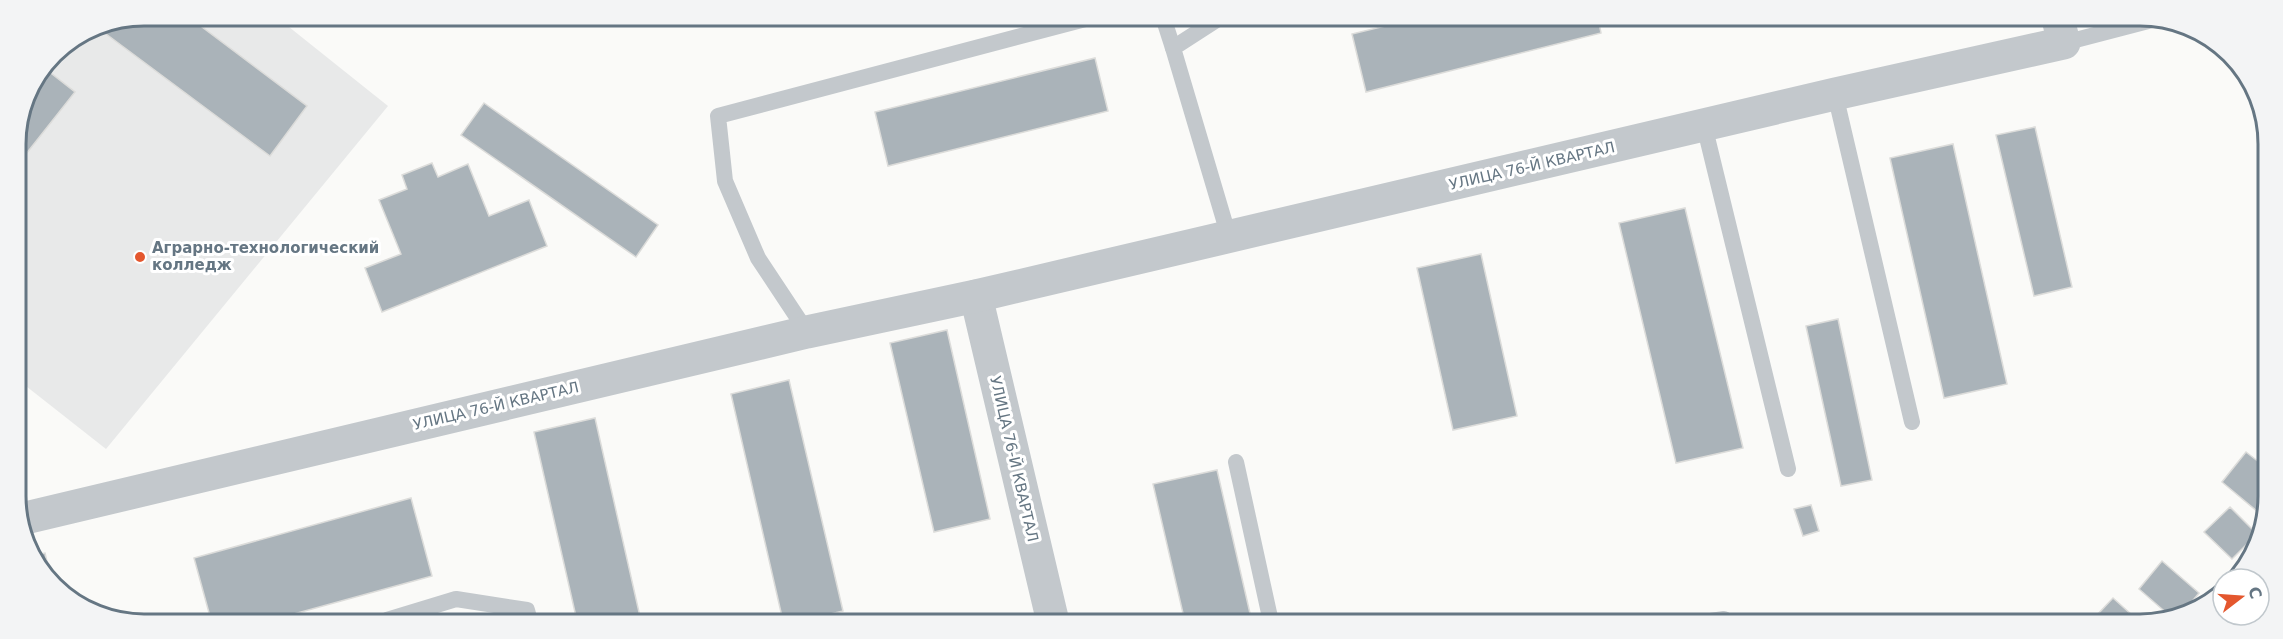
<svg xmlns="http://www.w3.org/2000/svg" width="2283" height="639" viewBox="0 0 2283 639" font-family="'DejaVu Sans',sans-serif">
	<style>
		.built { fill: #e8e9e9 }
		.building { fill: #aab3b9; stroke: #dcdcda; stroke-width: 1.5 }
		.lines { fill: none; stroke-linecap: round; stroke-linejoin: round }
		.lane { stroke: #c3c8cc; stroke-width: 16 }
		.street { stroke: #c3c8cc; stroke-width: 33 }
		.poi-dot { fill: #e4572e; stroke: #fff; stroke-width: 2 }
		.labels { text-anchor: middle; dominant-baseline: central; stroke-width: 6; stroke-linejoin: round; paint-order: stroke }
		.street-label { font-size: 15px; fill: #657683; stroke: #fff }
		.poi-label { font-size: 15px; font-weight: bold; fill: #657683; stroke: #fff; text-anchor: start }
		.rim { fill: none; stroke: #657683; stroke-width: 3 }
	</style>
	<rect width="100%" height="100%" fill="#fafaf8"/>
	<path class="built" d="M143,15H274L388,106L106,449L17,379L15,135L25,94L53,52L94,25Z"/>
	<g class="building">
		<path d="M143,15H186L307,106L270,156L94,25Z"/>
		<path d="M1418,18H1598L1601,33L1366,92L1352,34Z"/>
		<path d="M1095,58L1108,111L888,166L875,112Z"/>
		<path d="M43,67L75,92L26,154L15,146V135L25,94Z"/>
		<path d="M484,103L658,225L636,257L461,135Z"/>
		<path d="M2035,127L2072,287L2034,296L1996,135Z"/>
		<path d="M1953,144L2007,384L1944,398L1890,158Z"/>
		<path d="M432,163L438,177L468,164L489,216L529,200L547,246L382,312L365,268L401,254L379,200L407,189L402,175Z"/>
		<path d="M1685,208L1743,448L1676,463L1619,223Z"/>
		<path d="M1481,254L1517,416L1453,430L1417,268Z"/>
		<path d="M1838,319L1872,480L1841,486L1806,326Z"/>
		<path d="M947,330L990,519L934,532L890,343Z"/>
		<path d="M789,380L843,611L801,621H783L731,394Z"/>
		<path d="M595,418L641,621H577L534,432Z"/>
		<path d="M2246,452L2264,466V517L2222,482Z"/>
		<path d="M1217,470L1252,622H1185L1153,484Z"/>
		<path d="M411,498L432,576L272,620H211L194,558Z"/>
		<path d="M1811,505L1819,531L1803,536L1794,509Z"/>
		<path d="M2230,507L2257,534L2232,559L2204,532Z"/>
		<path d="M45,553L52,584L47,581L34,555Z"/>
		<path d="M2162,561L2199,593L2185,610L2170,616L2139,589Z"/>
		<path d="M2113,598L2142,624H2107L2097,615Z"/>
	</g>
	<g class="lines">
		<g class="lane">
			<path d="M1163,17L1173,48"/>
			<path d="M1221,17L1173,48L1229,237"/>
			<path d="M2064,43L2156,19"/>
			<path d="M1835,94L1912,422"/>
			<path d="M1704,125L1788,469"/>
			<path d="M807,332L758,258L725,181L718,116L1093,17"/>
			<path d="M1236,462L1271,622"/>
			<path d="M387,620L456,599L527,610L530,621"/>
			<path d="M1697,623L1724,619"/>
		</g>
		<g class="street">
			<path d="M976,296L1053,622"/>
			<path d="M17,520L807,332L976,296L1835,94L2064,43L2058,19"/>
		</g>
	</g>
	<circle class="poi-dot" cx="140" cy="257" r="6"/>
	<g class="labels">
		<g class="street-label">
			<text transform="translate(1532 166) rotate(-13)">УЛИЦА 76-Й КВАРТАЛ</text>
			<text transform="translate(496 406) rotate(-13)">УЛИЦА 76-Й КВАРТАЛ</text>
			<text transform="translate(1014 459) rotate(77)">УЛИЦА 76-Й КВАРТАЛ</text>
		</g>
		<g class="poi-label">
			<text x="152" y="248">Аграрно-технологический<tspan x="152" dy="17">колледж</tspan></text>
		</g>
	</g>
	<path d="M0 0H2283V639H0ZM144 26H2140A118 118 0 0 1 2258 144V496A118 118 0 0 1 2140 614H144A118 118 0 0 1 26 496V144A118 118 0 0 1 144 26Z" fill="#f3f4f5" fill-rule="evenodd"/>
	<path class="rim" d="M144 26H2140A118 118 0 0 1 2258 144V496A118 118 0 0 1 2140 614H144A118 118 0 0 1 26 496V144A118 118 0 0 1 144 26Z"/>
	<g transform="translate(2241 597) rotate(73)"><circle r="28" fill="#ffffff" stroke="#c1c8cd" stroke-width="1.5"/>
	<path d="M0-4.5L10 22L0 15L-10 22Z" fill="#e4572e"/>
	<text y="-9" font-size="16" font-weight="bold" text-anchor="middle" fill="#657683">С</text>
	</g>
</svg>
